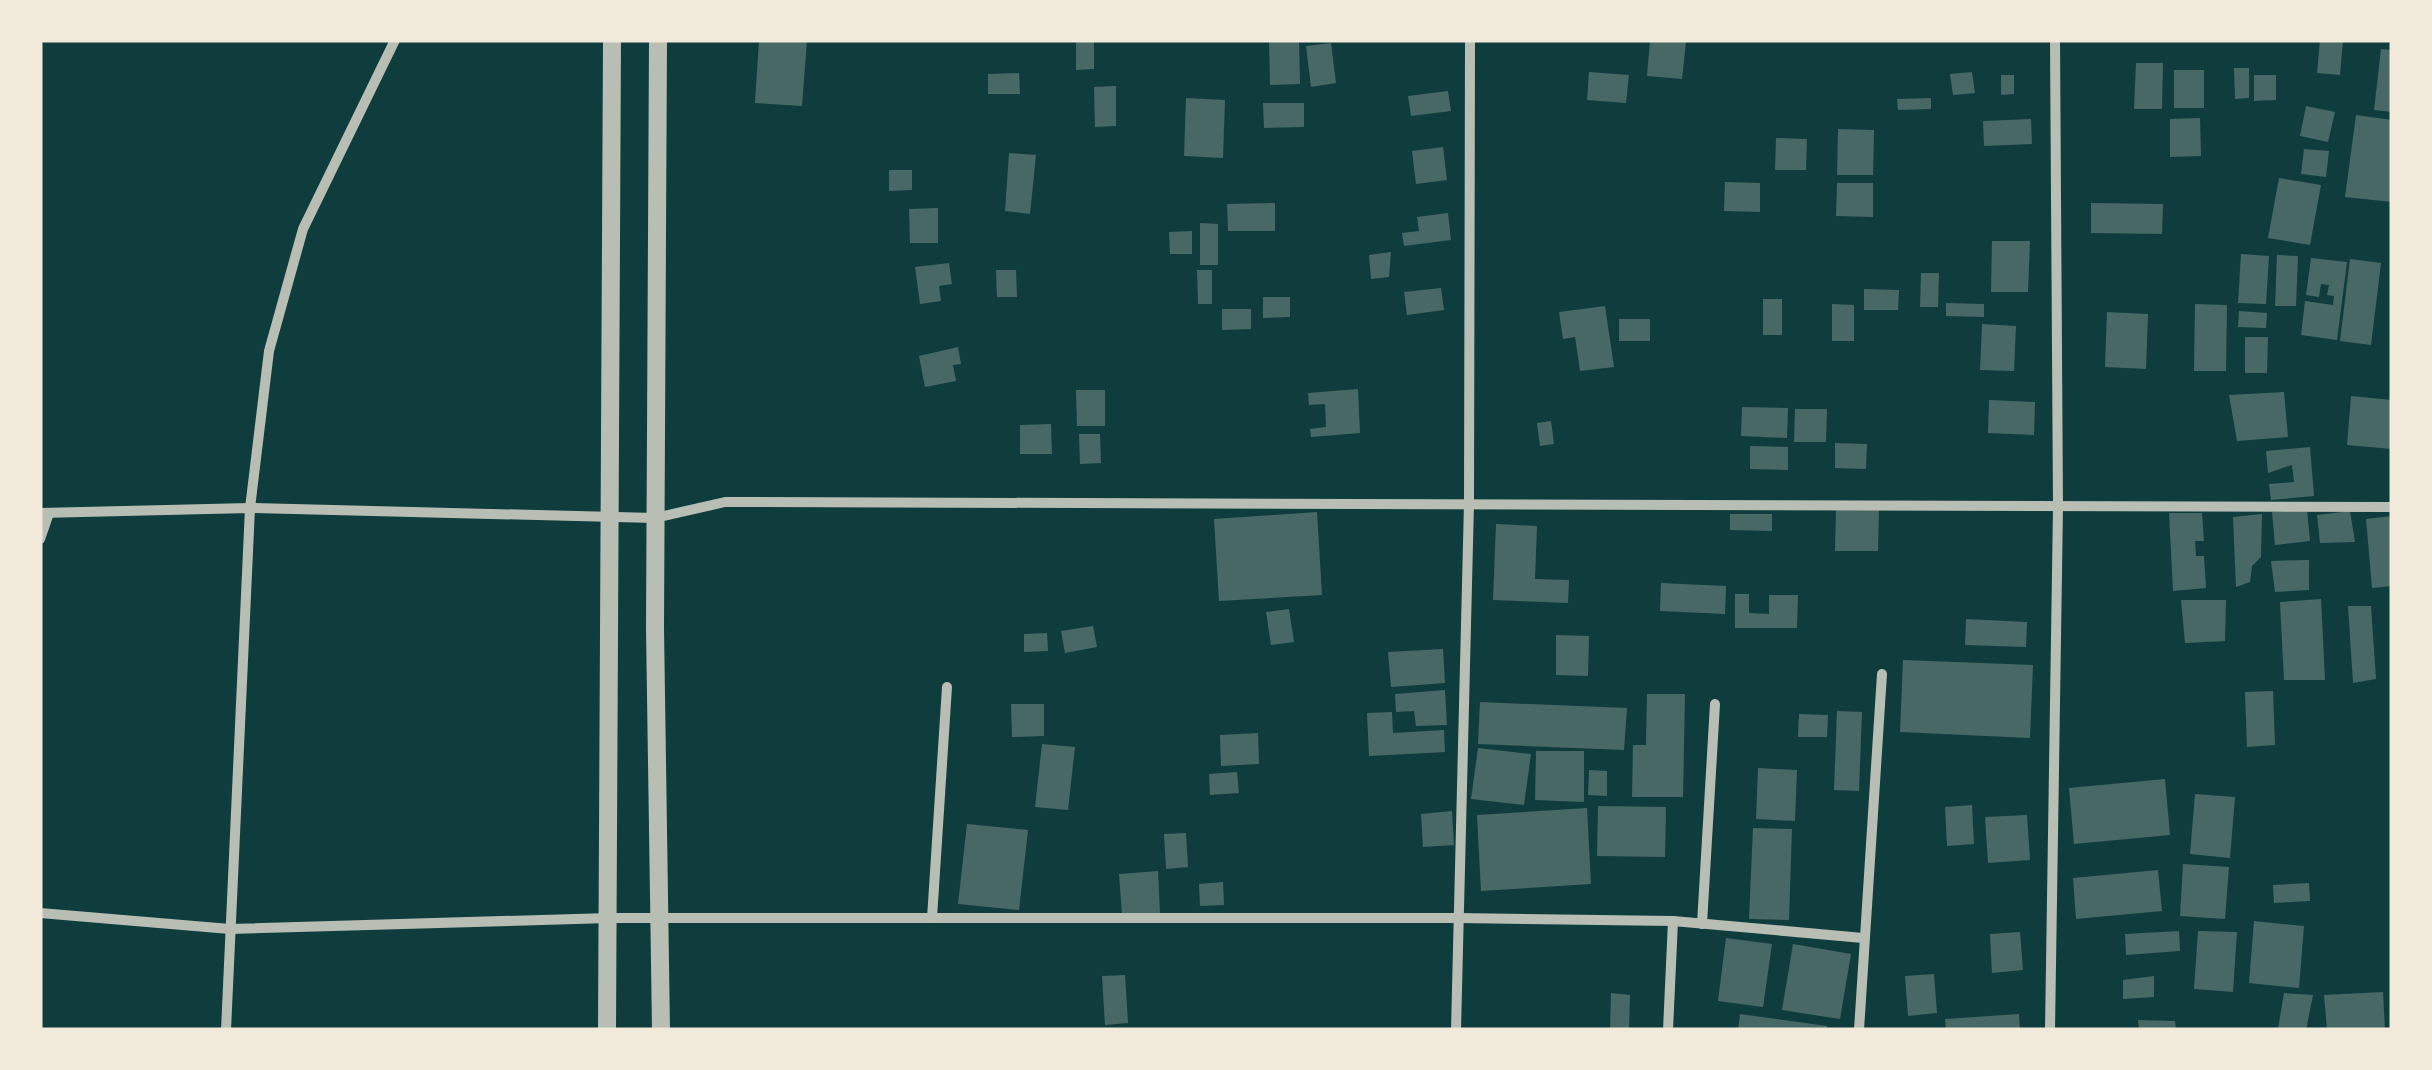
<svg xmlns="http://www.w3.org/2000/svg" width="2432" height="1070" viewBox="0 0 2432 1070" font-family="Montserrat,sans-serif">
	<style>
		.building { fill: #486865 }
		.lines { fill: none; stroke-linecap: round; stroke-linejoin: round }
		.minor { stroke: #b8beb3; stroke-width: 10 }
		.tertiary { stroke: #b8beb3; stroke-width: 18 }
	</style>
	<rect width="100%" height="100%" fill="#0f3d3e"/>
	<g class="building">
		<path d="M759,40H807L802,106L755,103Z"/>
		<path d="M1076,40H1094V69L1076,70Z"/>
		<path d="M1269,40H1299L1300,84L1270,85Z"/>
		<path d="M1650,40L1686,42L1682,79L1647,76Z"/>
		<path d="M2320,40H2343L2340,75L2317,73Z"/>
		<path d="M1331,43L1336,83L1311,87L1306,46Z"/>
		<path d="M2381,49L2392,50V112L2374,110Z"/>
		<path d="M2136,63H2163L2162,109H2134Z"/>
		<path d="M2234,68H2249V98L2235,99Z"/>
		<rect x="2174" y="70" width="30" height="38"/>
		<path d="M1589,72L1629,75L1626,103L1587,100Z"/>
		<path d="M1972,72L1975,93L1953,95L1950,74Z"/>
		<path d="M1019,73L1020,94H988V74Z"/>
		<path d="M2001,75H2014V94L2001,95Z"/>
		<path d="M2254,75H2276V100L2254,101Z"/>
		<path d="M1116,86V126L1095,127L1094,87Z"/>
		<path d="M1448,91L1451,111L1411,116L1408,96Z"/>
		<path d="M1186,98L1225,100L1223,158L1184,156Z"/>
		<path d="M1931,98V109L1898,110L1897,99Z"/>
		<path d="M1263,103H1304V127L1264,128Z"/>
		<path d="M2306,106L2335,112L2328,142L2300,136Z"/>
		<path d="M2356,115L2392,120V202L2345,197Z"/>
		<path d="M2200,118L2201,156L2170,157V119Z"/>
		<path d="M2031,119L2032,144L1984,146L1983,121Z"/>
		<path d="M1838,129L1874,130L1873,175H1837Z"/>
		<path d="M1776,138L1807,139L1806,170H1775Z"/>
		<path d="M1443,147L1447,180L1416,184L1412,151Z"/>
		<path d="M2304,149L2329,151L2326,177L2301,174Z"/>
		<path d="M1009,153L1036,155L1030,214L1005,211Z"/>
		<path d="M889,170H912V190L889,191Z"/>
		<path d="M2279,178L2321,185L2310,245L2268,238Z"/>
		<path d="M1725,182L1760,183V212L1724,211Z"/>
		<path d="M1837,183H1873V217L1836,216Z"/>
		<path d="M1275,203V231H1228L1227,204Z"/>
		<path d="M2091,203L2163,204L2162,234L2091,233Z"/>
		<path d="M938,208V243H910L909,209Z"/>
		<path d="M1448,213L1451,240L1404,246L1402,233L1419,231L1417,217Z"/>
		<path d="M1200,223L1218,224V265H1200Z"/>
		<path d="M1192,231V254H1170L1169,232Z"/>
		<path d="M1992,241H2030L2028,292H1991Z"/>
		<path d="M1391,252L1389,277L1371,279L1369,255Z"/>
		<path d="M2241,254L2269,256L2266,304L2238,303Z"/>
		<path d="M2277,255L2298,256L2296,306H2275Z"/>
		<path d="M2311,258L2347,262L2337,340L2301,335L2305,301L2333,305L2334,296L2327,295L2329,285L2321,284L2319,297L2306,295Z"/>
		<path d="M2350,259L2381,263L2371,345L2340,341Z"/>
		<path d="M949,263L952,284L939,286L941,301L920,304L915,267Z"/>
		<path d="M996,270H1016L1017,297H997Z"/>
		<path d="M1197,270H1212V304H1198Z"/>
		<path d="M1921,273H1939L1938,307H1920Z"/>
		<path d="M1441,288L1444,310L1407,315L1404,292Z"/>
		<path d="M1864,289L1899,290L1898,310H1864Z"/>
		<path d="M1263,297H1290V317L1263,318Z"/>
		<rect x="1763" y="299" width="19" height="36"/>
		<path d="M1946,303L1984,304V317L1946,316Z"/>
		<path d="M1832,304L1854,305V341H1832Z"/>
		<path d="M2195,304L2227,305L2226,371H2194Z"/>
		<path d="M1605,306L1614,367L1580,371L1575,337L1563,339L1559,312Z"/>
		<path d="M1222,309H1251V329L1222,330Z"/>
		<path d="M2239,311L2267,313L2266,328L2238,327Z"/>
		<path d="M2107,312L2148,314L2146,369L2105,367Z"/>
		<rect x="1619" y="319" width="31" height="22"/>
		<path d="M1982,324L2016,326L2014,371L1980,370Z"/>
		<path d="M2245,337H2268L2267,373H2245Z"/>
		<path d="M958,347L961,364L953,365L956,381L925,387L919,356Z"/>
		<path d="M1358,389L1360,433L1311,437L1310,429L1326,427L1325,404L1309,405L1308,393Z"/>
		<path d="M1076,390H1105V426H1077Z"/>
		<path d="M2284,392L2288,437L2237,441L2229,395Z"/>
		<path d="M2351,396L2392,400V449L2347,445Z"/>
		<path d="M1989,400L2035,402L2034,435L1988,433Z"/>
		<path d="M1742,407L1788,408L1787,438L1741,436Z"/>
		<path d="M1795,409H1827L1826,442H1794Z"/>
		<path d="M1551,421L1554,444L1540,446L1537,423Z"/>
		<path d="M1051,424L1052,454H1020V425Z"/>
		<path d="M1079,434H1100L1101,463L1080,464Z"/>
		<path d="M1835,443L1867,444L1866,469L1835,468Z"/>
		<path d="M1750,446L1788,447V470L1750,469Z"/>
		<path d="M2310,447L2314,496L2271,500L2269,484L2294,482L2292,465L2268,473L2266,451Z"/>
		<path d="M1836,508L1879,509L1878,551H1835Z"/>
		<path d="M2307,509L2310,541L2275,545L2272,512Z"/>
		<path d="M2350,511L2355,542L2320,543L2317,515Z"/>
		<path d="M1317,512L1322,595L1219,601L1214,519Z"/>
		<path d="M2169,513H2202L2204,541H2195L2196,556H2204L2206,588L2173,591Z"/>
		<path d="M1730,514H1772V531L1730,530Z"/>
		<path d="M2262,514L2261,557L2252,566L2250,582L2236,587L2233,517Z"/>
		<path d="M2392,516V586L2372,588L2366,519Z"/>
		<path d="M1496,524L1537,526L1535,579L1569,580L1568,603L1493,600Z"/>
		<path d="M2309,560V590L2275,592L2271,561Z"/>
		<path d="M1661,583L1726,586L1725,614L1660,611Z"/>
		<path d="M1735,594H1749V613L1769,614V595H1798L1797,628H1735Z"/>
		<path d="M2321,599L2325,680H2284L2280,602Z"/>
		<path d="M2181,600H2226L2225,641L2185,643Z"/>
		<path d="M2348,606H2371L2376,679L2353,683Z"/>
		<path d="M1289,609L1294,642L1271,645L1266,612Z"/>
		<path d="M1966,619L2027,622L2026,647L1965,645Z"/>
		<path d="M1093,626L1097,647L1065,653L1061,631Z"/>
		<path d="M1047,633L1048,651L1024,652V634Z"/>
		<path d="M1556,635L1589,636L1588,676L1556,675Z"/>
		<path d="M1443,649L1445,683L1391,687L1388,652Z"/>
		<path d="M1903,660L2033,665L2030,738L1900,732Z"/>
		<path d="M1445,690L1447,725L1416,726L1414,711L1396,712L1395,694Z"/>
		<path d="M2273,691L2275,745L2247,747L2245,692Z"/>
		<path d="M1647,694H1685L1683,797H1632L1633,745H1646Z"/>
		<path d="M1480,702L1627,708L1624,750L1478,744Z"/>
		<path d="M1011,704H1044V736L1012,737Z"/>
		<path d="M1837,711L1862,712L1859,791L1834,790Z"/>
		<path d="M1392,712L1393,733L1444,730L1445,752L1369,756L1367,713Z"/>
		<path d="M1799,714L1828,715L1827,737H1798Z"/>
		<path d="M1258,733L1259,764L1221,766L1220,735Z"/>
		<path d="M1042,744L1075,747L1068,810L1035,807Z"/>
		<path d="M1478,748L1531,754L1524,805L1471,799Z"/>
		<path d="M1536,751H1584V802L1535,800Z"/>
		<path d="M1758,768L1797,770L1795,821L1756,819Z"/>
		<path d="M1589,770L1607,771V796L1588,795Z"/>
		<path d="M1237,772L1239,793L1210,795L1209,774Z"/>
		<path d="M2165,779L2170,835L2074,844L2069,788Z"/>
		<path d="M2195,794L2235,797L2230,858L2190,854Z"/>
		<path d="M1972,805L1974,844L1947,846L1945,807Z"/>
		<path d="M1598,806L1666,807L1665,857L1597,856Z"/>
		<path d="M1587,808L1591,884L1481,891L1477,815Z"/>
		<path d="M1452,811L1454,845L1423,847L1421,814Z"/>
		<path d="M2027,815L2030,860L1988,863L1985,817Z"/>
		<path d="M967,824L1028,830L1019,910L958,904Z"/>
		<path d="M1753,828L1792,829L1789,920L1749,919Z"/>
		<path d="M1186,833L1188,867L1166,869L1164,834Z"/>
		<path d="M2183,864L2229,867L2225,919L2180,916Z"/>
		<path d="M2158,870L2162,911L2076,919L2073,878Z"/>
		<path d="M1158,871L1160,913L1122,915L1119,874Z"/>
		<path d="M1223,882L1224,905L1200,906L1199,884Z"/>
		<path d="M2309,883L2310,901L2274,903L2273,885Z"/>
		<path d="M2254,921L2304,926L2299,988L2249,983Z"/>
		<path d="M2179,931L2180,951L2126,955L2125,934Z"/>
		<path d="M2198,931L2237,932L2233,992L2194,989Z"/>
		<path d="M2020,932L2023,970L1992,973L1990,934Z"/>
		<path d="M1726,938L1772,944L1763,1007L1718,1001Z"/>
		<path d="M1793,944L1851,954L1840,1019L1782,1010Z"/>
		<path d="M1934,974L1937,1013L1908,1016L1905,976Z"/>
		<path d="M1125,975L1128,1023L1105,1025L1102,976Z"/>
		<path d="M2154,976V997L2123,999V980Z"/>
		<path d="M2383,992L2385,1030H2327L2324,995Z"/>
		<path d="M1611,993L1630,995L1629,1030H1610Z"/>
		<path d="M2284,993L2313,995L2306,1030L2278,1029Z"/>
		<path d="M1740,1014L1827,1026V1030H1738Z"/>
		<path d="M2019,1014L2020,1030H1946L1945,1019Z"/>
		<path d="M2138,1020L2175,1021L2176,1030H2139Z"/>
	</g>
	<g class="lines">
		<g class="minor">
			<path d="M40,513L250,508L655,518L725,502L2392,507"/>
			<path d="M40,539L49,513"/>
			<path d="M40,913L230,929L609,918H1458L1673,921L1863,938"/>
			<path d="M932,918L947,687"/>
			<path d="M1702,924L1715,704"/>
			<path d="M226,1030L250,508L269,351L303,229L395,40"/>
			<path d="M1456,1030L1469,503L1470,40"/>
			<path d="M1668,1030L1673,921"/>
			<path d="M1859,1030L1882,674"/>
			<path d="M2050,1030L2058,507L2055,40"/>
		</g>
		<g class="tertiary">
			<path d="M658,40L655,628L661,1030"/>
			<path d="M607,1030L612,40"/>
		</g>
	</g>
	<rect width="2432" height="1070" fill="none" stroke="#f1e9da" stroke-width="85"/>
</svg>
